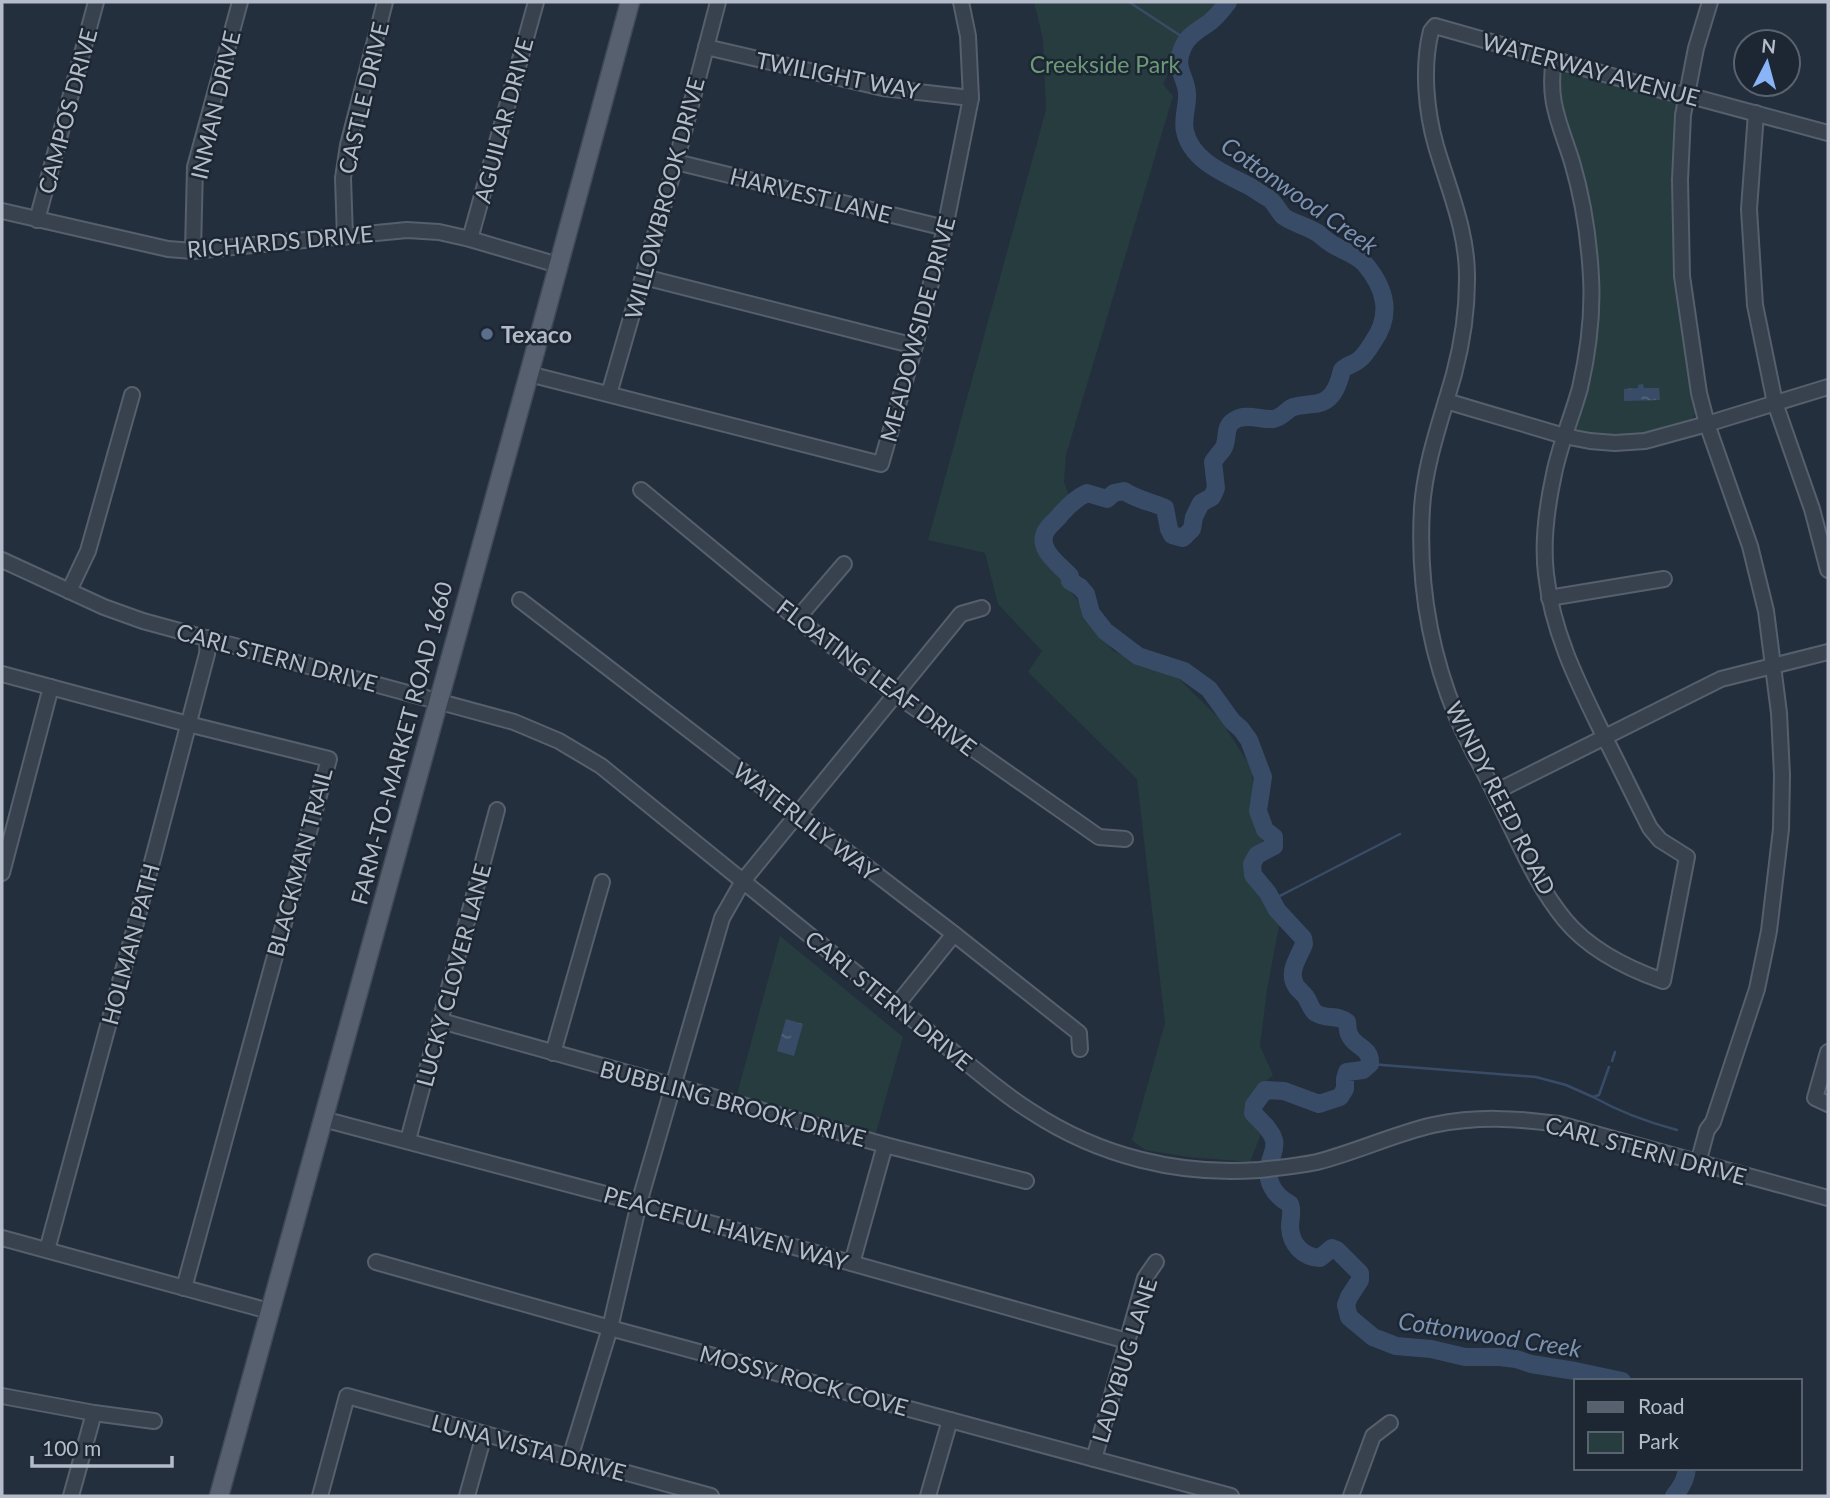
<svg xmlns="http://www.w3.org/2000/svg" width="1830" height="1498" viewBox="0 0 1830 1498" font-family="Lato,sans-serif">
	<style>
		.green { fill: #263c3f }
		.water { fill: url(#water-ripples) }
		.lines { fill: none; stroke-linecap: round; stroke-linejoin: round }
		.stream { stroke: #394c67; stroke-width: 2.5 }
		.river { stroke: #394c67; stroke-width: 18 }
		.minor-casing { stroke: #565f6c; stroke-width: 18 }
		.major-casing { stroke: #414a57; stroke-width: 21 }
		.minor { stroke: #38414e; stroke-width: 14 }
		.major { stroke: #56606e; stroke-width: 18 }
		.service-dot { fill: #5c6f8a; stroke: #1d2633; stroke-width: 2.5 }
		.labels { text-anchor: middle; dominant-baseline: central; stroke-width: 5; stroke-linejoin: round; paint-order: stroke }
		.park-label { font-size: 23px; fill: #6b9a76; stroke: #1d2633 }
		.street-label { font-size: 23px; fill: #b4bcc9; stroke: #1d2633 }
		.poi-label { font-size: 23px; font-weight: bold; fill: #b4bcc9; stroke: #1d2633; text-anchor: start }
		.water-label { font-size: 24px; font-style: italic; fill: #7c92b1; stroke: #1d2633 }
	</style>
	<defs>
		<pattern id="water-ripples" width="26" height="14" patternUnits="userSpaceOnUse" patternTransform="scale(1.75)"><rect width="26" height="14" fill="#394c67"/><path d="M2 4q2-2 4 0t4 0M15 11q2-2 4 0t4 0" fill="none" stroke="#53647b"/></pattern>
	</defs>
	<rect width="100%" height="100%" fill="#242f3e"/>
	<g class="green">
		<path d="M1034,2H1219L1216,7L1186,29L1174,61L1163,84L1173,96L1066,455L1064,482L1069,496L1037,540L1053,566L1113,651L1179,679L1220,719L1252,769L1255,828L1263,840L1245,862L1249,881L1263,895L1280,921L1267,990L1260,1046L1273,1075L1257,1089L1248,1111L1261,1127L1260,1137L1250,1162L1189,1157L1145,1150L1132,1140L1165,1023L1137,779L1028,672L1042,651L998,604L985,553L928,540L1046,110L1043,39Z"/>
		<path d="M1565,69L1672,97L1677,102L1678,107L1674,129V155L1689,375L1696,411L1692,421C1651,434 1623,439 1580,433L1577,430L1575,424L1597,288L1560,100C1558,89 1553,75 1565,69Z"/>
		<path d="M780,936L903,1037L875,1136L736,1098Z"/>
	</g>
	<g class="water">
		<path d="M1643,384L1644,388H1659L1660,400L1624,401V389L1638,388V385Z"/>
		<path d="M786,1019L803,1024L794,1056L777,1051Z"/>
	</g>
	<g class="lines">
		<g class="stream">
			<path d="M1129,2L1187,40"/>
			<path d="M1272,900L1400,834"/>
			<path d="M1612,1061L1615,1052"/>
			<path d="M1370,1064L1536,1077L1566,1085L1593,1097L1599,1095L1609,1067"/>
			<path d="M1593,1097C1620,1112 1647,1122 1677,1130"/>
		</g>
		<g class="river">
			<path d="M1228,2C1223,9 1217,16 1210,22C1200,29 1188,35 1183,47C1173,68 1186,76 1187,93C1188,106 1182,118 1185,131C1191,160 1223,173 1247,185C1255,189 1262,195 1270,199C1276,205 1278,210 1283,216C1288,221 1308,227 1316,232C1321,235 1324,239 1329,242C1341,251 1355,253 1365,264C1386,289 1392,315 1373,342C1369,348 1365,355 1360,359C1355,364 1347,365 1342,370C1338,387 1332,403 1313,404C1307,405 1297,405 1291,408C1285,412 1281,418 1273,419C1261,420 1246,413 1235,420C1223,426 1229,440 1223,449C1220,453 1216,457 1213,462L1216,488L1212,497L1201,503L1194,517L1192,529L1183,538L1172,535L1169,529L1165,508C1152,502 1137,500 1124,491L1114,493L1107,499L1087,493C1076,498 1069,505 1061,514C1057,520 1050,524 1046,531C1036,549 1059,564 1070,576V581L1080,587L1086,594L1091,613L1105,631L1138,656L1184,671L1209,689L1232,721L1241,729L1249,740L1263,777L1258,811L1265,830L1274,837V846L1257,855L1252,864L1253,875L1268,893L1277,910L1303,938L1304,944C1299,957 1287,972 1296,986C1299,991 1305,994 1307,999C1310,1004 1311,1010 1316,1013C1326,1020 1337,1014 1347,1022C1348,1026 1347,1030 1349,1034C1354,1048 1371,1046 1370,1064L1363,1070L1347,1072L1345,1079V1089L1340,1097L1319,1104L1284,1091L1265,1090L1254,1105L1253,1113C1260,1121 1271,1129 1274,1140C1276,1149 1272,1154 1270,1162C1264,1179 1274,1196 1290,1204C1293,1213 1290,1219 1290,1227C1291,1245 1303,1257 1320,1258L1332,1248L1337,1250L1360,1273V1280L1349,1297L1346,1305L1349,1317L1373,1337L1396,1346L1431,1349L1465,1357H1500L1516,1359L1531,1364L1575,1371L1622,1381"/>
			<path d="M1674,1496C1681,1488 1686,1480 1687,1468"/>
		</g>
		<defs>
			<g id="minor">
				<path d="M706,47L883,88L971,98"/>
				<path d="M1554,59C1547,102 1560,123 1572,162C1583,199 1589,239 1591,277C1593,313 1588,353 1580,388C1572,417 1560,444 1554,474C1547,506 1542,541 1546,574C1552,630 1576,679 1600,728C1617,761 1633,795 1650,828L1660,840L1687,857L1663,981C1629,969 1589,949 1565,920C1536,885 1518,840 1498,800C1485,772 1468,744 1456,715C1429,649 1418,578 1422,508C1425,462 1442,417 1454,374C1462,344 1467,311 1467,280C1468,233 1449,190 1436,146C1426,111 1422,67 1431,31L1435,26L1668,92L1687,95L1828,133"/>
				<path d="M1756,113L1749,209L1755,305L1775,403L1812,509L1828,570"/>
				<path d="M676,162L945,228"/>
				<path d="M2,211L168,249L193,251L407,230L439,232L470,239L558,265"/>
				<path d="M37,220L96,2"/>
				<path d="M345,237L343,178L348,145L385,2"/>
				<path d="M470,239L536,2"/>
				<path d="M193,251L195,167L240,2"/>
				<path d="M644,277L915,346"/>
				<path d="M529,374L881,464L915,346L945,228L971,98L968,36L961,2"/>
				<path d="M609,394L676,162L718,2"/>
				<path d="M1446,401L1564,436L1590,441L1615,443L1645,441L1707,424L1828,387"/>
				<path d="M641,490L797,619L895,694L1099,837L1125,839"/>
				<path d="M2,560L104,607L143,621L514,722L559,741L601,766L989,1081C1003,1092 1017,1103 1032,1112C1099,1156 1179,1176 1259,1170C1278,1168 1298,1166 1317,1162C1356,1152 1394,1134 1433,1125C1478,1116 1514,1118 1559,1124L1828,1198"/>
				<path d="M69,591L88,551L132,395"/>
				<path d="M1549,598L1664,579"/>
				<path d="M520,600L954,934L1079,1033L1080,1049"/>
				<path d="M797,619L844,564"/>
				<path d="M2,674L188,724L329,759L184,1288"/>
				<path d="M1495,792L1721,679L1828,652"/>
				<path d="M2,873L51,687"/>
				<path d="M896,1006L954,934"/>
				<path d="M441,1021L885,1145L1026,1181"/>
				<path d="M1828,1052L1815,1098L1828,1104"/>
				<path d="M553,1053L602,882"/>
				<path d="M323,1119L639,1203L1127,1341"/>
				<path d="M408,1140L497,810"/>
				<path d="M1698,1163L1707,1130L1713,1122L1757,989L1769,931L1781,829L1782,775L1779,713L1766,611L1750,546L1707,424L1699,393L1682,276L1680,180L1683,115L1696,48L1710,2"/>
				<path d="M2,1238L269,1311"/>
				<path d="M47,1250L133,934L207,654L208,638"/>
				<path d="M376,1262L610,1328L1231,1496"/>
				<path d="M852,1263L885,1145"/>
				<path d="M2,1396L94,1413L154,1421"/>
				<path d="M570,1458L610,1328L639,1203L722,918L743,881L961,614L982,608"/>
				<path d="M1094,1459L1145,1278L1156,1262"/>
				<path d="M71,1496L94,1413"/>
				<path d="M320,1496L347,1396L711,1496"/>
				<path d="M467,1496L484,1435"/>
				<path d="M928,1496L950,1420"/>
				<path d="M1351,1496L1373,1436L1390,1423"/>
			</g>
			<path id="major" d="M219,1496L529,374L630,2"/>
		</defs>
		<use href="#minor" class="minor-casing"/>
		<use href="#major" class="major-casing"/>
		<use href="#minor" class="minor"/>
		<use href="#major" class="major"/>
	</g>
	<circle class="service-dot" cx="487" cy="334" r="7"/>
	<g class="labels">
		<g class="park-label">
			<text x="1105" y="64">Creekside Park</text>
		</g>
		<g class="street-label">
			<text transform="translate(1591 69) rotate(15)">WATERWAY AVENUE</text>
			<text transform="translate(838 75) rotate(11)">TWILIGHT WAY</text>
			<text transform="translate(363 98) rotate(-77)">CASTLE DRIVE</text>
			<text transform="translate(215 105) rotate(-77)">INMAN DRIVE</text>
			<text transform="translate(67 111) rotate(-75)">CAMPOS DRIVE</text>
			<text transform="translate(503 120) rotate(-75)">AGUILAR DRIVE</text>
			<text transform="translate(811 195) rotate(14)">HARVEST LANE</text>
			<text transform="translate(664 198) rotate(-75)">WILLOWBROOK DRIVE</text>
			<text transform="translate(280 241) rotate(-5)">RICHARDS DRIVE</text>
			<text transform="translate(917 329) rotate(-75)">MEADOWSIDE DRIVE</text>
			<text transform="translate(277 657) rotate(15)">CARL STERN DRIVE</text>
			<text transform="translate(877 677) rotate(37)">FLOATING LEAF DRIVE</text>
			<text transform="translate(401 743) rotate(-75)">FARM-TO-MARKET ROAD 1660</text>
			<text transform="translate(1501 798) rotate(63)">WINDY REED ROAD</text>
			<text transform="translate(806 821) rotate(38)">WATERLILY WAY</text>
			<text transform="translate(299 862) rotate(-75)">BLACKMAN TRAIL</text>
			<text transform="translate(130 944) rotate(-75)">HOLMAN PATH</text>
			<text transform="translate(453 975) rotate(-75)">LUCKY CLOVER LANE</text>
			<text transform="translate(889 1000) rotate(39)">CARL STERN DRIVE</text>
			<text transform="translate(733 1103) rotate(15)">BUBBLING BROOK DRIVE</text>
			<text transform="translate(1646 1150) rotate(15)">CARL STERN DRIVE</text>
			<text transform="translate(726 1228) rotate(16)">PEACEFUL HAVEN WAY</text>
			<text transform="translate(1124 1360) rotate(-73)">LADYBUG LANE</text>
			<text transform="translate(804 1380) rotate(15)">MOSSY ROCK COVE</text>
			<text transform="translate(529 1447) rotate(15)">LUNA VISTA DRIVE</text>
		</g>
		<g class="poi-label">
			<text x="501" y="334">Texaco</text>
		</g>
		<g class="water-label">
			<text transform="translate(1300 195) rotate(35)">Cottonwood Creek</text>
			<text transform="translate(1490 1334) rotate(9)">Cottonwood Creek</text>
		</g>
	</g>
	<rect width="1830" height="1498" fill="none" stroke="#b4bcc9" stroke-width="7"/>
	<rect x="1574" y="1379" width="228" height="91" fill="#1d2633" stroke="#59626f" stroke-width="2"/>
	<rect x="1588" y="1402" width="35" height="10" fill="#56606e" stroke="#59626f" stroke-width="2"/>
	<text x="1638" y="1414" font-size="21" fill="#b4bcc9">Road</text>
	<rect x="1588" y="1432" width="35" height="21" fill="#263c3f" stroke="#59626f" stroke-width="2"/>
	<text x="1638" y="1449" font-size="21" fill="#b4bcc9">Park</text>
	<g transform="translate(1767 63) rotate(6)"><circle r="33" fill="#1d2633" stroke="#59626f" stroke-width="2"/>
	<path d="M0-5L12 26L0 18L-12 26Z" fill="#8ab4f8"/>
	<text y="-10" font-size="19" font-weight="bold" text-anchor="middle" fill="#b4bcc9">N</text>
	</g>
	<path d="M32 1456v10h140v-10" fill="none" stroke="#b4bcc9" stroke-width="3.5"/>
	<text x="42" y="1456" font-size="21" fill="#b4bcc9" stroke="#1d2633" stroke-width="5" paint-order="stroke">100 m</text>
</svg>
